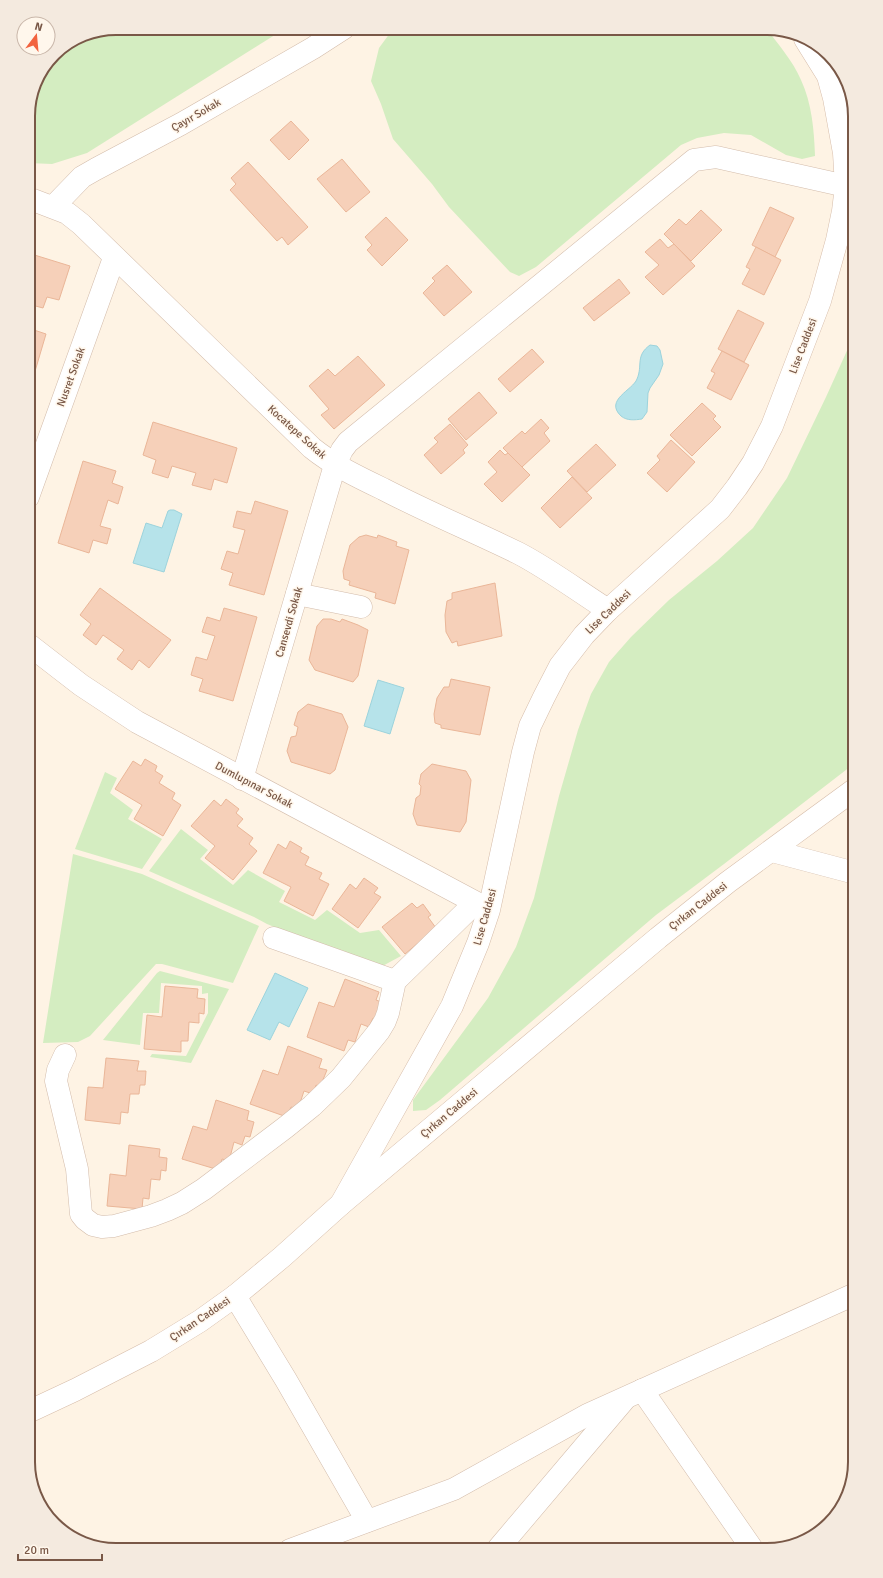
<svg xmlns="http://www.w3.org/2000/svg" width="883" height="1578" viewBox="0 0 883 1578" font-family="Signika,sans-serif">
	<style>
		.green { fill: #d4edc1 }
		.water { fill: #b6e3ea; stroke: #9cd3dc }
		.building { fill: #f6d0b9; stroke: #eab698 }
		.lines { fill: none; stroke-linecap: round; stroke-linejoin: round }
		.street-casing { stroke: #d3bcab; stroke-width: 23 }
		.secondary-casing { stroke: #d6bca9; stroke-width: 23 }
		.street { stroke: #fff; stroke-width: 22 }
		.secondary { stroke: #fff; stroke-width: 22 }
		.labels { text-anchor: middle; dominant-baseline: central; stroke-width: 3; stroke-linejoin: round; paint-order: stroke }
		.street-label { font-size: 11px; fill: #795847; stroke: #fff7ec }
		.rim { fill: none; stroke: #795847; stroke-width: 2 }
	</style>
	<rect width="100%" height="100%" fill="#fef3e4"/>
	<g class="green">
		<path d="M116,28H286L87,153L52,164L28,163V111L35,82L54,54L83,35Z"/>
		<path d="M398,28H766C778,44 793,61 801,80C812,104 814,130 815,156L802,159L786,155L751,135L724,133L697,138L681,145L536,267L519,276L510,272L449,207L432,184L393,139L381,104L371,81L379,48L390,33Z"/>
		<path d="M855,333V763L724,864L656,915L440,1100L426,1110L413,1111V1100L488,998L516,947L534,898L559,796L578,730L591,694L609,662L631,637L669,600L717,561L753,528L787,478L826,397Z"/>
		<path d="M105,772L117,778L110,793L133,810L128,819L162,839L142,869L75,849Z"/>
		<path d="M181,829L208,850L200,859L233,885L248,870L285,891L279,902L315,920L327,910L360,933L379,930L401,956L377,969L267,924L254,917L149,871Z"/>
		<path d="M73,854L142,874L259,926L233,983L162,964H156L90,1036L78,1042L43,1043Z"/>
		<path d="M160,971L229,989L191,1063L150,1057L152,1054L186,1056L208,1013V993L202,994V986L161,983L159,1013H143L140,1045L103,1040L157,973Z"/>
	</g>
	<g class="water">
		<path d="M650,345L657,346L660,350L663,364L659,375L650,388L648,393L647,412L642,419C635,420 627,421 621,416C604,400 633,390 637,379C643,365 635,356 650,345Z"/>
		<path d="M170,510H174L182,514L164,572L133,563L146,523L162,528L168,511Z"/>
		<path d="M378,680L404,688L390,734L364,726Z"/>
		<path d="M275,973L308,988L289,1027L279,1022L270,1040L247,1030Z"/>
	</g>
	<g class="building">
		<path d="M291,121L309,140L289,160L270,140Z"/>
		<path d="M342,159L370,192L346,212L317,179Z"/>
		<path d="M248,162L308,227L288,245L282,237L277,241L230,190L236,184L231,178Z"/>
		<path d="M770,207L794,218L775,257L752,245Z"/>
		<path d="M701,210L722,230L691,261L664,234L679,219L686,225Z"/>
		<path d="M386,217L408,240L382,266L367,250L372,245L365,237Z"/>
		<path d="M660,239L668,248L674,244L695,266L663,295L645,277L659,265L645,252Z"/>
		<path d="M756,247L781,260L764,295L742,284L750,269L746,267Z"/>
		<path d="M28,253L70,266L59,300L47,297L43,308L28,304Z"/>
		<path d="M447,265L472,292L444,316L423,293L435,281L432,278Z"/>
		<path d="M619,279L630,293L594,321L583,308Z"/>
		<path d="M738,310L764,323L744,362L718,349Z"/>
		<path d="M28,328L46,334L28,395Z"/>
		<path d="M532,349L544,362L510,392L498,379Z"/>
		<path d="M722,351L749,365L731,400L707,388L715,373L711,371Z"/>
		<path d="M358,356L385,385L334,429L321,415L329,409L309,386L328,369L335,376Z"/>
		<path d="M479,392L497,413L466,440L448,419Z"/>
		<path d="M702,403L716,416L713,419L721,427L692,456L670,435Z"/>
		<path d="M541,419L549,428L544,433L550,441L522,467L503,448L522,431L525,434Z"/>
		<path d="M153,422L237,448L227,483L214,479L211,490L192,485L196,473L172,466L168,478L152,473L156,460L143,455Z"/>
		<path d="M450,424L468,445L463,450L465,453L441,474L424,455L438,442L434,438Z"/>
		<path d="M671,440L695,462L667,492L647,473L660,460L657,456Z"/>
		<path d="M596,444L616,465L587,492L567,471Z"/>
		<path d="M500,450L505,455L508,453L530,475L502,502L484,484L497,472L488,462Z"/>
		<path d="M83,461L116,471L112,483L123,487L118,504L108,500L100,526L111,529L107,544L93,540L89,553L58,543Z"/>
		<path d="M572,477L592,498L560,528L541,508Z"/>
		<path d="M255,501L288,511L264,595L229,585L233,573L221,569L227,551L238,554L245,530L233,527L237,511L251,514Z"/>
		<path d="M366,535L377,538L378,535L397,542L396,546L409,550L395,604L375,598L376,593L349,585L350,581L344,579L343,571L350,545L359,537Z"/>
		<path d="M495,583L502,636L458,646L457,641L452,643L446,632L445,615L447,601L452,599V593Z"/>
		<path d="M100,588L171,640L149,668L139,660L132,670L117,659L124,650L103,635L96,645L83,635L91,624L80,615Z"/>
		<path d="M224,608L257,617L233,701L199,691L203,679L191,675L196,657L207,660L215,636L202,632L207,617L220,621Z"/>
		<path d="M323,619H331L340,622L342,619L358,625L368,630L358,676L353,682L315,670L309,660L317,626Z"/>
		<path d="M451,679L490,687L480,735L441,728V725L435,723L434,714L437,698L444,687H449Z"/>
		<path d="M308,704L342,714L348,727L335,770L330,774L291,762L287,751L291,737L296,736L298,727L294,725L298,712Z"/>
		<path d="M145,759L157,766L155,771L163,776L159,783L175,793L172,799L181,805L163,836L134,819L142,805L115,789L133,761L141,766Z"/>
		<path d="M432,764L466,771L471,780L466,822L460,832L417,825L413,814L416,798L420,795L421,786L419,784L421,774Z"/>
		<path d="M226,799L239,809L236,813L243,819L237,826L253,838L249,844L257,851L233,880L205,858L215,846L191,826L214,800L221,806Z"/>
		<path d="M290,841L302,848L300,852L309,857L305,865L322,873L319,879L329,884L313,916L284,901L291,887L263,873L278,844L286,849Z"/>
		<path d="M364,878L378,888L374,893L381,897L358,928L332,909L350,884L356,889Z"/>
		<path d="M412,903L417,908L423,904L431,915L428,917L436,928L405,954L382,927Z"/>
		<path d="M345,979L379,992L376,1000L384,1003L377,1020L373,1018L369,1027L361,1024L355,1042L348,1040L344,1051L307,1037L319,1002L334,1007Z"/>
		<path d="M165,986L198,989L197,998L205,999L204,1014L199,1013V1023L189,1022L188,1041H181V1052L144,1049L147,1015L162,1017Z"/>
		<path d="M288,1046L322,1059L319,1068L327,1070L320,1087L316,1085L313,1094L304,1091L298,1109L291,1107L287,1117L250,1104L263,1070L278,1075Z"/>
		<path d="M106,1058L139,1061L137,1071H146L145,1085H140L139,1094H130L128,1113L121,1112L120,1124L85,1120L88,1087L103,1088Z"/>
		<path d="M216,1100L249,1111L247,1120L254,1122L250,1137L245,1136L242,1145L234,1142L229,1161L222,1159L219,1170L182,1159L193,1126L207,1130Z"/>
		<path d="M129,1145L160,1149L159,1157L167,1158L166,1171L161,1170L160,1180L151,1179L149,1199L143,1198L142,1209L107,1206L110,1174L126,1176Z"/>
	</g>
	<g class="lines">
		<defs>
			<g id="street">
				<path d="M28,198L67,213L81,224L312,448C333,465 358,477 383,489C427,512 473,531 518,553C549,569 578,591 608,610"/>
				<path d="M53,207L82,177L96,169L181,124L313,48L344,28"/>
				<path d="M28,497L114,258"/>
				<path d="M297,594L361,607"/>
				<path d="M28,644L81,685L137,722L486,908"/>
				<path d="M242,779L335,465L342,450L348,442L694,160L716,157L846,186"/>
				<path d="M772,851L855,873"/>
				<path d="M274,938L395,981"/>
				<path d="M65,1055L58,1070L56,1081L77,1169L81,1214L85,1219L93,1225L102,1227L114,1226L151,1216L167,1210L182,1203L204,1189L286,1127L312,1106L341,1078L379,1031L385,1021L388,1013L395,981L475,903"/>
				<path d="M235,1296L286,1380L367,1521"/>
				<path d="M642,1390L753,1550"/>
				<path d="M290,1550L454,1489L587,1415L855,1294"/>
				<path d="M497,1550L624,1400"/>
			</g>
			<g id="secondary">
				<path d="M341,1204L452,1006L478,943L489,910L523,752L530,726L544,697L560,666L584,635L608,610L720,509L737,487L753,463L772,426L820,301L837,240L843,211L846,186L844,153L834,98L828,76L805,39"/>
				<path d="M28,1412L75,1390L151,1351L200,1321L235,1296L282,1257L341,1204L658,938L728,882L855,789"/>
			</g>
		</defs>
		<use href="#street" class="street-casing"/>
		<use href="#secondary" class="secondary-casing"/>
		<use href="#street" class="street"/>
		<use href="#secondary" class="secondary"/>
	</g>
	<g class="labels">
		<g class="street-label">
			<text transform="translate(196 115) rotate(-30)">Çayır Sokak</text>
			<text transform="translate(803 346) rotate(-69)">Lise Caddesi</text>
			<text transform="translate(71 377) rotate(-70)">Nusret Sokak</text>
			<text transform="translate(297 432) rotate(42)">Kocatepe Sokak</text>
			<text transform="translate(608 612) rotate(-44)">Lise Caddesi</text>
			<text transform="translate(289 622) rotate(-74)">Cansevdi Sokak</text>
			<text transform="translate(254 785) rotate(28)">Dumlupınar Sokak</text>
			<text transform="translate(698 906) rotate(-38)">Çırkan Caddesi</text>
			<text transform="translate(485 917) rotate(-74)">Lise Caddesi</text>
			<text transform="translate(449 1113) rotate(-40)">Çırkan Caddesi</text>
			<text transform="translate(200 1319) rotate(-34)">Çırkan Caddesi</text>
		</g>
	</g>
	<path d="M0 0H883V1578H0ZM116 35H767A81 81 0 0 1 848 116V1462A81 81 0 0 1 767 1543H116A81 81 0 0 1 35 1462V116A81 81 0 0 1 116 35Z" fill="#f4eadf" fill-rule="evenodd"/>
	<path class="rim" d="M116 35H767A81 81 0 0 1 848 116V1462A81 81 0 0 1 767 1543H116A81 81 0 0 1 35 1462V116A81 81 0 0 1 116 35Z"/>
	<g transform="translate(36 36) rotate(16)"><circle r="19" fill="#fff7ec" stroke="#c9b7aa"/>
	<path d="M0-3L7 15L0 10L-7 15Z" fill="#f2633f"/>
	<text y="-6" font-size="11" font-weight="bold" text-anchor="middle" fill="#795847">N</text>
	</g>
	<path d="M18 1554v6h84v-6" fill="none" stroke="#795847" stroke-width="2"/>
	<text x="24" y="1554" font-size="12" fill="#795847" stroke="#fff7ec" stroke-width="3" paint-order="stroke">20 m</text>
</svg>
